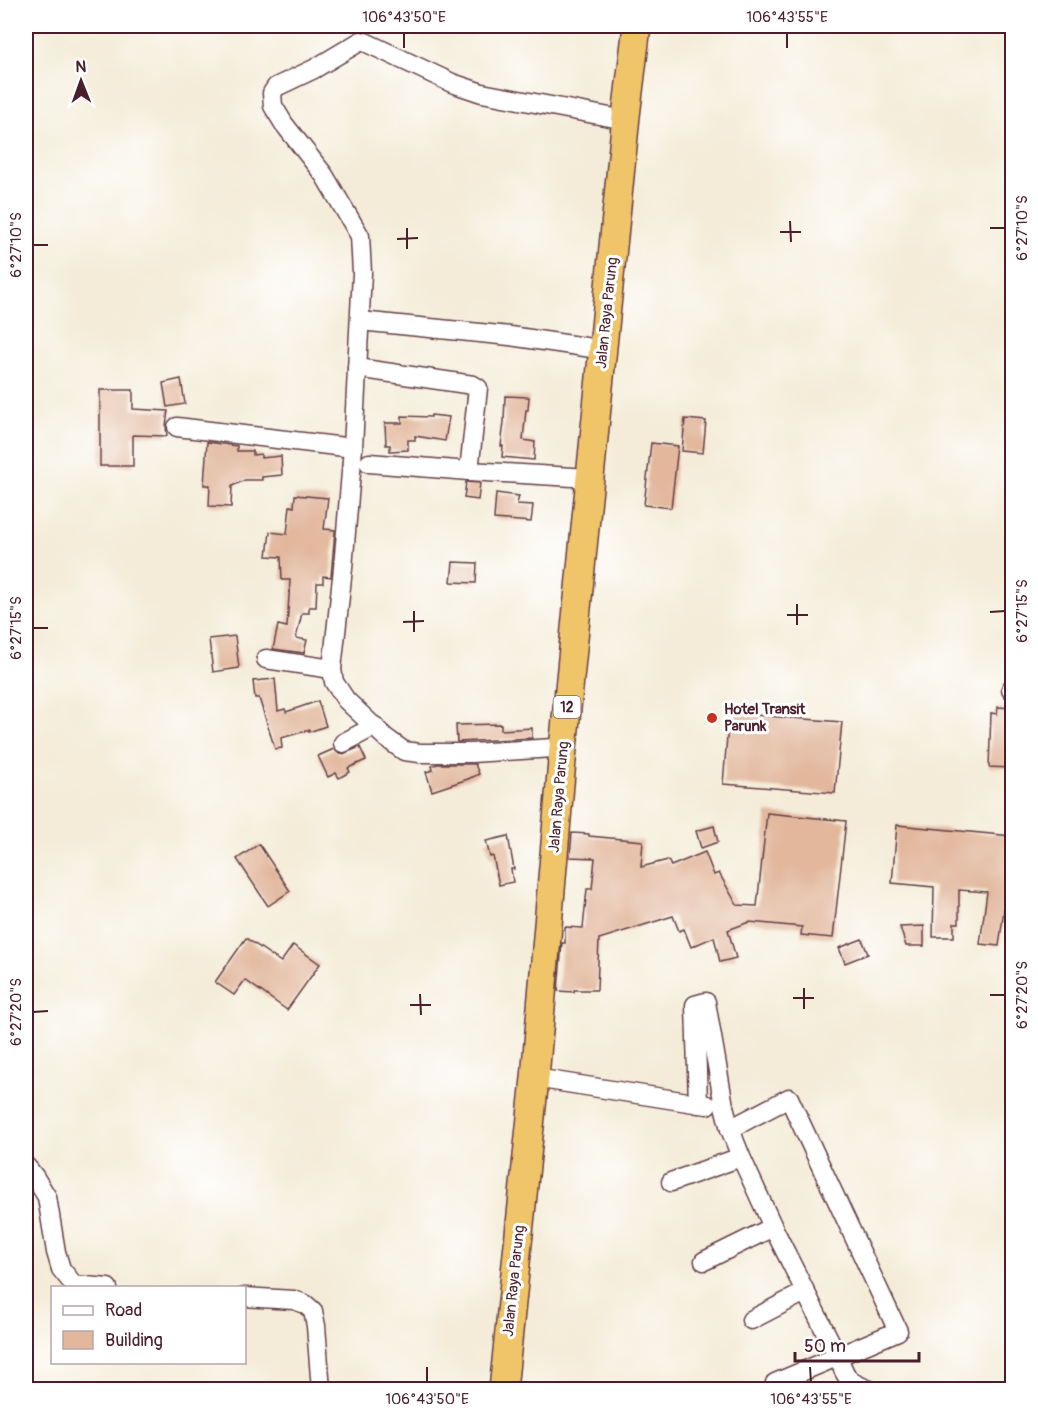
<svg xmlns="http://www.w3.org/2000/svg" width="1038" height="1415" viewBox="0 0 1038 1415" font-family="Pangolin,sans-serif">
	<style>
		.building { fill: #e2b79c }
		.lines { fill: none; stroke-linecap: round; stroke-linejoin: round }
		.minor-casing { stroke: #643e45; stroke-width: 21 }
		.highway-casing { stroke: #643e45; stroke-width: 30 }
		.minor { stroke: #fff; stroke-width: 18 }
		.highway { stroke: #f0c469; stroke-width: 27 }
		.ticks { fill: none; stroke: #4a1f2b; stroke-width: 2 }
		.poi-dot { fill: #c8321e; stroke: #fff; stroke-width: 2 }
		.labels { text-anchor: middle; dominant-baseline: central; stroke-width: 6; stroke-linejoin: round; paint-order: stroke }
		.shield { fill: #fff; stroke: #80626b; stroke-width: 1.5 }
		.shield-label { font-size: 14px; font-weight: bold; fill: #4a1f2b }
		.street-label { font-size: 15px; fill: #4a1f2b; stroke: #fff }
		.poi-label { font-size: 15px; font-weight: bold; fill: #4a1f2b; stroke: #fff; text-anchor: start }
		.neatline { fill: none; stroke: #4a1f2b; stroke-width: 2 }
		.ticks-label { font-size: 15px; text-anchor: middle; fill: #4a1f2b }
	</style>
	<rect width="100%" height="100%" fill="#fff"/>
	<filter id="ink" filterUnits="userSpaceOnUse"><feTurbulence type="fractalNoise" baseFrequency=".0167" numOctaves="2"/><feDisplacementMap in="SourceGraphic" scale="12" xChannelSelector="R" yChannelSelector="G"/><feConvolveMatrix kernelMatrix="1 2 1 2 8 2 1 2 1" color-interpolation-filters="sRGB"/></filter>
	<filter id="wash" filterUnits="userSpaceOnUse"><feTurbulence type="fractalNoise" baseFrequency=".008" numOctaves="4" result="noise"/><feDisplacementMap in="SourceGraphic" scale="24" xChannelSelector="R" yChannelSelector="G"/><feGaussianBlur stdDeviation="1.35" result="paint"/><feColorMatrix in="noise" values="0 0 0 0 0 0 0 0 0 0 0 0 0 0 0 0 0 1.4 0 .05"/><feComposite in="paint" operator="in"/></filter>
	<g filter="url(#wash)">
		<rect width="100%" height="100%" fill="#f4ecd8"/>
		<g id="blocks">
			<g class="building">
				<path d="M181,379L185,404L167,407L163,383Z"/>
				<path d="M100,390H133V409L168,411L166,426L167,436L133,435V466H100Z"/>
				<path d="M505,396L529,397L528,410H526L523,440L535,442L534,460L502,457L503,446H501L504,422Z"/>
				<path d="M431,415L449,417L445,441L415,436V440H408V450L390,451V445H386L385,423H402V416L431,417Z"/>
				<path d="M685,419L706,421L703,453L682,451Z"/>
				<path d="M207,442L237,446V451H253V455L261,454V458L281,456L282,475L262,477V480H245L232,486L231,507L209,506L210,485H204Z"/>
				<path d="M651,443L678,446L671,508L644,505Z"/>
				<path d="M466,482L480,483L478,500L464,498Z"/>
				<path d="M496,493L519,496L517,504L533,505L531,522L494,519Z"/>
				<path d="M295,495L328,498L324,529L335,530L331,577L323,576V583H317L316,607H309V613H302L296,638L307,640L304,653L273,649L278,625L287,627L290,580H282L281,557L267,556L270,532L287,534L290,506L294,507Z"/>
				<path d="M453,562L477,563L476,583L451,582Z"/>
				<path d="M235,636L239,668L213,672L209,639Z"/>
				<path d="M275,679L278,711L285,709L286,712L318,701L326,726L309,732V730L281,738L282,748L275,749L259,698H255L253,681Z"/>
				<path d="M998,707L1012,708V763H1010V768L989,767L991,713L997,714Z"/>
				<path d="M729,713L842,722L835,793L723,784Z"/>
				<path d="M501,724V730L532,728V738L457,742L456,725Z"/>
				<path d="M360,747L366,760L348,768L350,772L339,778L336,773L328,777L318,756L334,749L338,753L343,754Z"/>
				<path d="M437,764H475L479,774L468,779L432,791L426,772L433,770L432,766Z"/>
				<path d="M767,813L846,821L833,938L801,935L802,927L749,922L728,930L736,958L720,962L714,937L691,947L684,929L679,931L673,916L599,939L597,990H574V992L558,991L562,943H565V927L583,928L587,889H592L595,858L570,857L572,833L589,834V836L643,841L641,867L668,860L671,866L705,852L714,875L719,873L737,905L757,906Z"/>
				<path d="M897,825L1012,836V896L1006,895L999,946L980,944L987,892L959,890V923H954V937H933L934,887L892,883Z"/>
				<path d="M714,826L718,842L701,848L696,831Z"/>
				<path d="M508,836L514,869H511L513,882L499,885L493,856L490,857L486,841Z"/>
				<path d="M259,844L290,891L268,906L237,859Z"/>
				<path d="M924,926V946H906L900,927Z"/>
				<path d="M246,938L281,962L293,945L320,964L287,1010L245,980L234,995L215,982Z"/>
				<path d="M862,939L868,954L845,963L839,948Z"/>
			</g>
		</g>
	</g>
	<g filter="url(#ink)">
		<use href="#blocks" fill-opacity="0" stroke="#643e45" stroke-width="1.5"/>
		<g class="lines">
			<defs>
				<g id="minor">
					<path d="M360,321L510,336L592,348"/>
					<path d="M357,368L473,385L478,388L469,471"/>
					<path d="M177,427L353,448"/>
					<path d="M369,463L469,471L590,478"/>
					<path d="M266,659L332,669"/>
					<path d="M1011,689L1012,690"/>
					<path d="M343,743L375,726"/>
					<path d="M563,749L554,748L471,753H420L404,751L386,738L346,700L334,682L332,669L343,568L353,448L362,273L360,236L324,175L284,124L273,106L272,93L276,87L314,69L361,41L365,42L452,83L482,93L615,118"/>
					<path d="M535,1078L707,1105"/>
					<path d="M698,1104L695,1005L706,1002L724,1106L730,1129L741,1157L773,1227L838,1357C847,1379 846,1381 870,1390"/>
					<path d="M730,1129L789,1098L898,1331L775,1383"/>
					<path d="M26,1166L34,1176L47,1197L56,1252L61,1269L74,1285L108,1288"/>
					<path d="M671,1182L741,1157"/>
					<path d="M704,1261L773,1227"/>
					<path d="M244,1297L294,1300L305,1304L313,1311L316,1326L321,1390"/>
					<path d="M751,1320L805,1292"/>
				</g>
				<path id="highway" d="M503,1390L535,1078L563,749L626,116L637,26"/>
			</defs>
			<use href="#minor" class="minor-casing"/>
			<use href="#highway" class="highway-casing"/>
			<use href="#minor" class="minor"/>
			<use href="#highway" class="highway"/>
		</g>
	</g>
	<path class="ticks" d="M404,33V48M787,33V48M790,221L791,242M407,228V249M990,228H1005M780,232H801M397,239L418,238M33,245H48M797,604V625M414,611V632M990,612L1005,611M787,615H808M403,622L424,621M33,628H48M804,988V1009M420,994L421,1015M990,995H1005M793,998H814M410,1005H431M33,1012L48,1011M427,1367V1382M810,1367L811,1382"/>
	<circle class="poi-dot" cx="712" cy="718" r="6"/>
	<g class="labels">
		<rect class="shield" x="553.5" y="696" width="27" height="22" rx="4.5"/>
		<g class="shield-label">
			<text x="567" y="707">12</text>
		</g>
		<g class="street-label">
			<text transform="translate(607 313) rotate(-84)">Jalan Raya Parung</text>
			<text transform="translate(559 797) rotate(-85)">Jalan Raya Parung</text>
			<text transform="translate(514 1281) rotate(-84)">Jalan Raya Parung</text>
		</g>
		<g class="poi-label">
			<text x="724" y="709">Hotel Transit<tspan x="724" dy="17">Parunk</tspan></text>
		</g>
	</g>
	<rect width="1038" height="1415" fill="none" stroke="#fff" stroke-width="66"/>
	<rect x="51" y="1286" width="195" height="78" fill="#ffffff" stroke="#b7a5aa" stroke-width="1.5"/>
	<rect x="63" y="1306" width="30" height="9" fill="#ffffff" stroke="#b7a5aa" stroke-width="1.5"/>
	<text x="105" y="1316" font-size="18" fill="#4a1f2b">Road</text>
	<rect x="63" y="1331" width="30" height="18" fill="#e2b79c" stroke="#b7a5aa" stroke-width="1.5"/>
	<text x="105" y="1346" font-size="18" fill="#4a1f2b">Building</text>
	<g transform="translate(81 81) rotate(359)" stroke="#ffffff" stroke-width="4.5" paint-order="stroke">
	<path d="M0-4.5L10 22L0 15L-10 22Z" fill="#4a1f2b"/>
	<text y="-9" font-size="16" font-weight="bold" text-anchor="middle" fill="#4a1f2b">N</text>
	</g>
	<path d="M795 1352v9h124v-9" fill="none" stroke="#4a1f2b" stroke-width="3"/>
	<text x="804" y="1352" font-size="18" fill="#4a1f2b" stroke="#ffffff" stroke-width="4.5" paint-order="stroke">50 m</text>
	<rect x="33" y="33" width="972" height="1349" class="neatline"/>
	<g class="ticks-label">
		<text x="404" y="22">106°43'50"E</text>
		<text x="787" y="22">106°43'55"E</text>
		<text transform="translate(1022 228) rotate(-90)" y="5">6°27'10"S</text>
		<text transform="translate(16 245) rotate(-90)" y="5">6°27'10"S</text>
		<text transform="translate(1022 611) rotate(-90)" y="5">6°27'15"S</text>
		<text transform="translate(16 628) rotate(-90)" y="5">6°27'15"S</text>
		<text transform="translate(1022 995) rotate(-90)" y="5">6°27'20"S</text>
		<text transform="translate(16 1012) rotate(-90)" y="5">6°27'20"S</text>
		<text x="427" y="1404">106°43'50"E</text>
		<text x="811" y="1404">106°43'55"E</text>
	</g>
</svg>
